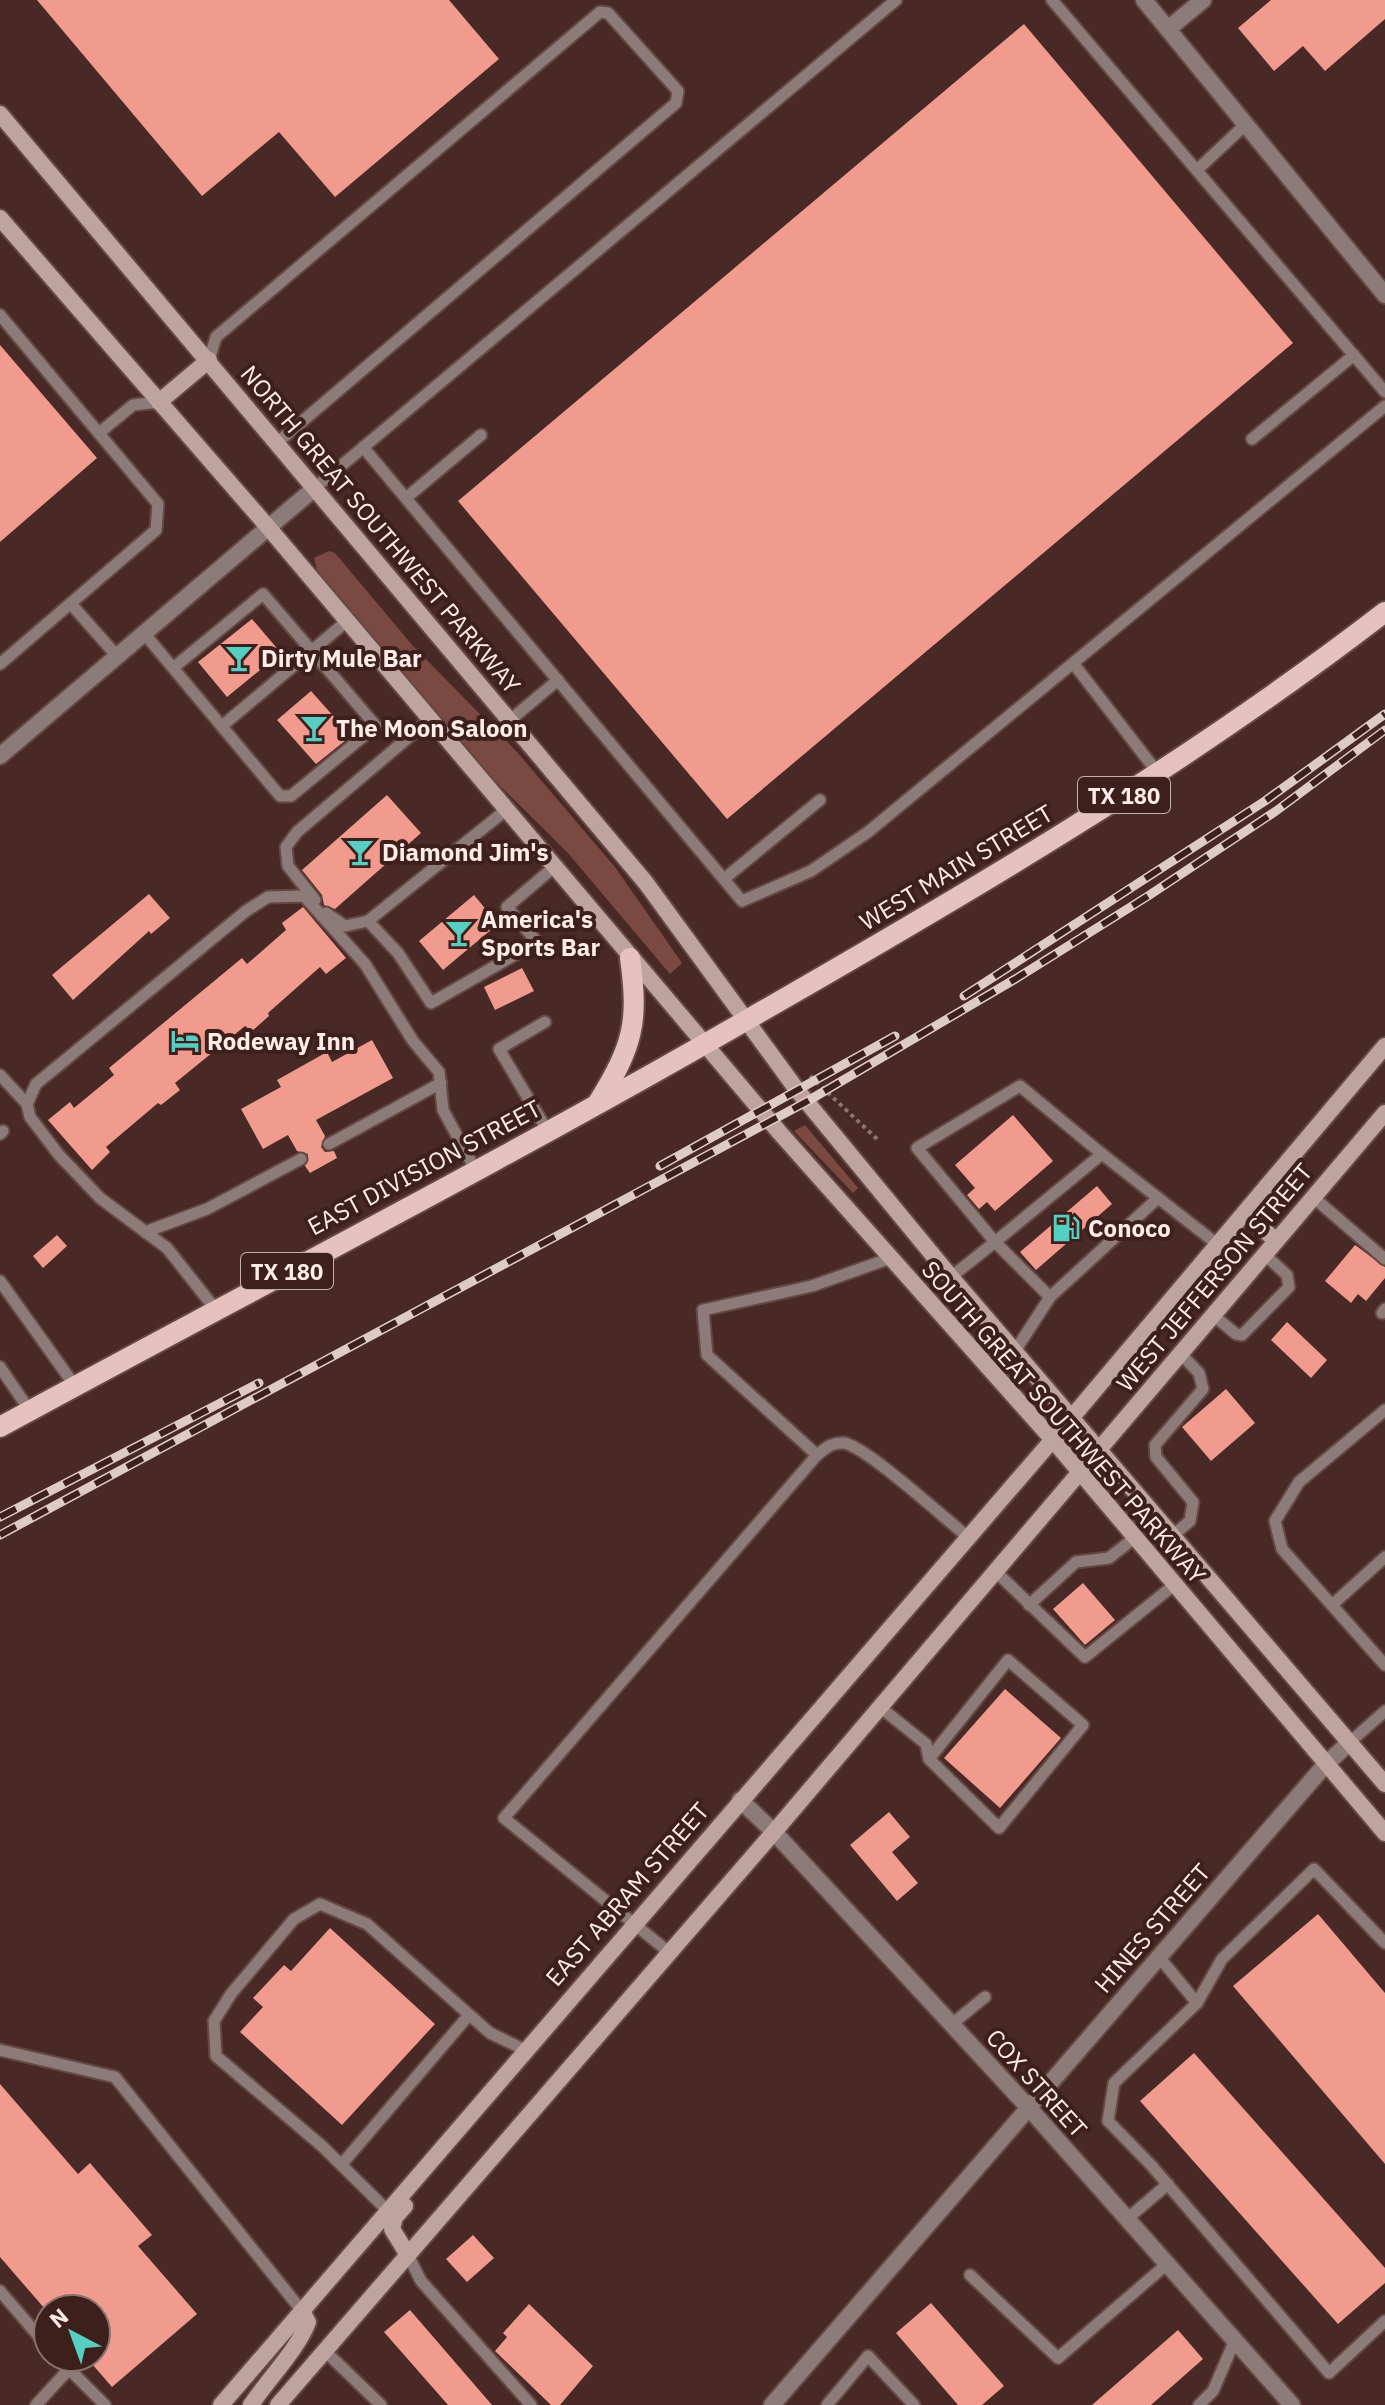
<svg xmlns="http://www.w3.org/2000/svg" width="1385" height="2405" viewBox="0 0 1385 2405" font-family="'IBM Plex Sans',sans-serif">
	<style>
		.green { fill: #7a4942 }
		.building { fill: #f19b8f }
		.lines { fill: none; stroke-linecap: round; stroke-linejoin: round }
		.lane-casing { stroke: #654844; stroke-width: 15 }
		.street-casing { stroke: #654844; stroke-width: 20 }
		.secondary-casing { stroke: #654844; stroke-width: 20 }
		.primary-casing { stroke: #654844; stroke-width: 24 }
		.path { stroke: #8d736f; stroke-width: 4; stroke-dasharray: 4 4; stroke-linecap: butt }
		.lane { stroke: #8c7b78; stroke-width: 11 }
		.street { stroke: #8c7b78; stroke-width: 16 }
		.secondary { stroke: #bea39f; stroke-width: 16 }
		.primary { stroke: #e5c2bd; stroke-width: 20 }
		.rail-casing { stroke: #decbc8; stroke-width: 9 }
		.rail { stroke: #3d201c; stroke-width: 6; stroke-dasharray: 18; stroke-linecap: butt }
		.labels { text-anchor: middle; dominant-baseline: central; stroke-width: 8; stroke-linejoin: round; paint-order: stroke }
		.shield { fill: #3d201c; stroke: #c3afac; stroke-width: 2 }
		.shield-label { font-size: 22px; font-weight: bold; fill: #fdece9 }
		.street-label { font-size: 24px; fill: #fdece9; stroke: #3d201c }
		.poi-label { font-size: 24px; font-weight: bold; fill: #fdece9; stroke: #3d201c; text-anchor: start }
	</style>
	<rect width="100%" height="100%" fill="#482925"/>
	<g class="green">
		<path d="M329,551L335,553L413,646L517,752L615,867L682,963L670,974L567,852L477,763L318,575L314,558Z"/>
		<path d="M805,1125L858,1188L853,1193L794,1131Z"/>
	</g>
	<g class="building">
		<path d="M37,0H449L499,59L335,197L279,132L202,196Z"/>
		<path d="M1271,0H1385V19L1325,71L1303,46L1274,71L1238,28Z"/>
		<path d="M1024,24L1293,343L727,819L458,501Z"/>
		<path d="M0,345L97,458L0,542Z"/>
		<path d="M252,619L281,653L227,697L198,662Z"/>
		<path d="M311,691L351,736L316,764L277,720Z"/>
		<path d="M387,795L421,833L335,909L324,905L322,895L302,870Z"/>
		<path d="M149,894L170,918L151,934L149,931L73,1000L52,975Z"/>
		<path d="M474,895L498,924L443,970L419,941Z"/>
		<path d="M303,907L346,958L326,974L320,967L268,1013L269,1016L252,1031L245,1026L175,1083L180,1090L161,1105L158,1103L106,1147L110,1152L92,1170L48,1120L70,1102L74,1108L114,1075L109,1068L242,958L247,964L286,930L282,923Z"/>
		<path d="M522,968L534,991L495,1010L484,987Z"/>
		<path d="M372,1040L393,1078L316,1120L325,1136L321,1147L325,1152L334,1151L337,1158L310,1173L305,1166L308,1154L297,1151L288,1135L263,1149L241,1109L281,1087L277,1080L327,1052L332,1062Z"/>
		<path d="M1013,1115L1053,1161L995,1211L987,1202L979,1209L967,1195L975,1188L955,1165Z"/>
		<path d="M1097,1186L1112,1204L1036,1270L1020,1252Z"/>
		<path d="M57,1235L67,1246L43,1268L33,1256Z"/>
		<path d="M1355,1245L1385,1267V1278L1366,1301L1358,1294L1351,1303L1325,1281Z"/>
		<path d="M1287,1322L1327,1360L1311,1378L1271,1340Z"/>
		<path d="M1226,1389L1255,1423L1211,1461L1182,1427Z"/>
		<path d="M1083,1583L1115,1620L1085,1645L1053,1609Z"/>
		<path d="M1005,1689L1061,1738L1000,1808L944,1758Z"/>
		<path d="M889,1812L910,1837L892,1852L918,1883L897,1901L850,1845Z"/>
		<path d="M1318,1914L1385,1993V2164L1233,1986Z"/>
		<path d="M330,1928L435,2024L342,2125L240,2032L263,2007L253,1998L284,1965L291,1971Z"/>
		<path d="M1194,2053L1385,2268V2283L1338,2324L1140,2101Z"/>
		<path d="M0,2084L78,2174L90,2163L152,2235L138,2246L197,2314L112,2387L86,2357H96V2309H45L0,2257Z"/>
		<path d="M473,2235L494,2258L467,2282L446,2259Z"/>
		<path d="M931,2303L1004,2386L982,2405H958L896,2333Z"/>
		<path d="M529,2304L593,2366L560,2405H551L495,2351L507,2337L503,2333Z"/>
		<path d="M410,2310L492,2405H448L384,2332Z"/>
		<path d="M1178,2330L1203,2359L1151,2405H1092Z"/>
	</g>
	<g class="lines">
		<defs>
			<g id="lane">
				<path d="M1052,0L1385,392"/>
				<path d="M1197,170L1246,124"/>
				<path d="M0,315L158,504L156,530L0,664"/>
				<path d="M209,360L216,337L600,12L608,13L678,91L676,103L278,442"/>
				<path d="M99,433L133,405L159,402"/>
				<path d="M1252,439L1354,355"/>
				<path d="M363,447L742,901L811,871L868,832L1385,406"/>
				<path d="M316,487L896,0"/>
				<path d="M406,498L481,435"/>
				<path d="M71,604L116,655"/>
				<path d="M143,632L280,796H291L376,726L263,594L173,668"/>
				<path d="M1073,663L1157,772"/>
				<path d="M509,721L558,680"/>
				<path d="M222,726L347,621"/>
				<path d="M724,879L820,800"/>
				<path d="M315,900L288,866L286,847L297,832L429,720"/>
				<path d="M326,913L345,926L368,921L506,810"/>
				<path d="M368,921L398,953L431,1003L537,942L507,907L554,867"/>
				<path d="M545,1022L499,1049L547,1130"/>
				<path d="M0,1075L27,1104"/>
				<path d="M0,1134L3,1131"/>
				<path d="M329,1144L441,1083"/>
				<path d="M1313,1197L1385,1259"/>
				<path d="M145,1232L207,1209L301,1159"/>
				<path d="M951,1277L995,1242L917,1148L1020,1086L1102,1154"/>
				<path d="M0,1281L75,1386"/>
				<path d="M1050,1297L1158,1198"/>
				<path d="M216,1310L167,1248L100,1198L59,1155L30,1117L27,1104L36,1084L246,911L268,897L304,896L365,964L413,1041L439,1072L443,1110L475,1169"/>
				<path d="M1382,1313L1385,1309"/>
				<path d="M1213,1315L1236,1334L1242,1335L1289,1287L1287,1275L1264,1254"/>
				<path d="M1015,1351L1050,1297L995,1242L1102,1154L1217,1244"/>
				<path d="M0,1367L30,1411"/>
				<path d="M1385,1410L1299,1482L1275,1521L1282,1549L1385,1665"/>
				<path d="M817,1455C826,1448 832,1442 844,1443C867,1447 945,1519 968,1537"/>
				<path d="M1172,1536L1190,1521L1193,1502L1156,1457L1155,1445L1203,1389L1199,1373L1180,1353"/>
				<path d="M995,1571L1085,1657L1174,1585"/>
				<path d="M1029,1605L1076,1562L1109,1558L1133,1539"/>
				<path d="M1332,1605L1385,1557"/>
				<path d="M880,1707L926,1744L929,1759L999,1828L1083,1725L1008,1660L929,1759"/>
				<path d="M1349,1743L1385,1711"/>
				<path d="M1385,1943L1314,1869L1222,1959L1197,2003L1114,2083L1108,2121L1151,2165L1329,2373L1385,2321"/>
				<path d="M670,1953L504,1818L817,1455L707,1355L703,1310L812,1286L891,1258"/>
				<path d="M1159,1957L1197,2003"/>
				<path d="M952,2024L985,1997"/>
				<path d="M0,2050L115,2077L302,2311"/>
				<path d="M342,2164L469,2015"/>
				<path d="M388,2211L322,2146L216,2056L214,2021L231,1994L294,1919L320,1904L367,1924L490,2033L525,2050"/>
				<path d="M1127,2219L1168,2184"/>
				<path d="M408,2255L421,2281L531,2405"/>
				<path d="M970,2275L1058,2358L1167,2264"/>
				<path d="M0,2291L48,2347"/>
				<path d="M325,2351L381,2405"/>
				<path d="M69,2369L105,2405"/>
				<path d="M36,2405L69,2369L58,2357"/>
				<path d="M827,2405L868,2356L914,2405"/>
				<path d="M1199,2405L1213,2391L1235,2340"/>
			</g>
			<g id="street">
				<path d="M1144,0L1385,295"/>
				<path d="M1168,29L1203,0"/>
				<path d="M0,756L316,487"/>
				<path d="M740,1800L774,1832L1029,2108L1292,2405"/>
				<path d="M772,2405L1325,1765L1349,1743"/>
			</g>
			<g id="secondary">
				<path d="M0,114L646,883L797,1090L951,1277L1385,1784"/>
				<path d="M0,218L268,527L780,1133L1053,1440L1385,1833"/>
				<path d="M159,402L209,360"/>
				<path d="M1245,1212L1276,1241"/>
				<path d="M405,2206L395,2217L392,2229L408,2255"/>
				<path d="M221,2405L1073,1416L1385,1046"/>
				<path d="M251,2405C268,2379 298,2349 308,2322L302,2311"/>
				<path d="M278,2405L774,1832L1385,1113"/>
			</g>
			<g id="primary">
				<path d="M599,1101C633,1045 639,1023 630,958"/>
				<path d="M0,1427C248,1292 500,1162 745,1021C965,895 1184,767 1385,612"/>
			</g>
		</defs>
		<use href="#lane" class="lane-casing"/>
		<use href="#street" class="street-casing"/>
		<use href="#secondary" class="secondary-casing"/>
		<use href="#primary" class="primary-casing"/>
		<path class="path" d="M810,1076L877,1139"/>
		<use href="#lane" class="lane"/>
		<use href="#street" class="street"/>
		<use href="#secondary" class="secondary"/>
		<use href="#primary" class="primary"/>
		<defs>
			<g id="rail">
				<path d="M964,996L1265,801L1385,714"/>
				<path d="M660,1166L895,1036"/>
				<path d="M0,1517L259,1383"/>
				<path d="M0,1535L806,1102L1017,978L1148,896L1276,811L1385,730"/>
			</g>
		</defs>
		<use href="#rail" class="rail-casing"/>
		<use href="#rail" class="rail"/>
	</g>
	<defs>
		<symbol id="bar-bare" viewBox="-9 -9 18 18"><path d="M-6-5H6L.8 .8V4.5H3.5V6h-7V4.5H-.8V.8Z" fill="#57cec2" stroke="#3d201c" stroke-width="2.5" paint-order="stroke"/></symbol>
		<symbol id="hotel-bare" viewBox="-9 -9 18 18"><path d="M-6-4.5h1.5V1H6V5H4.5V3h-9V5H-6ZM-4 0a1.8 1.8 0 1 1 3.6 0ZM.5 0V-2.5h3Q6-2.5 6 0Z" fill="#57cec2" stroke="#3d201c" stroke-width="2.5" paint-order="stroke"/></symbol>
		<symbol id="fuel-bare" viewBox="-9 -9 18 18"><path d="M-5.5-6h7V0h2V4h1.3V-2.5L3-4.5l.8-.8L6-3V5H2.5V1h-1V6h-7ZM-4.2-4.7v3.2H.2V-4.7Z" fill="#57cec2" stroke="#3d201c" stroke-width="2.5" paint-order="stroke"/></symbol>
	</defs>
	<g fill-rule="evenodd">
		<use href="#bar-bare" x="219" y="638" width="40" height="40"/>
		<use href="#bar-bare" x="294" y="708" width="40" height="40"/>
		<use href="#bar-bare" x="340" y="832" width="40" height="40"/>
		<use href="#bar-bare" x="439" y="913" width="40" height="40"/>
		<use href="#hotel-bare" x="165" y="1021" width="40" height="40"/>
		<use href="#fuel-bare" x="1046" y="1208" width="40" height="40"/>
	</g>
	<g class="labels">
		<g class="shield">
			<rect x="1078" y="777" width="92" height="36" rx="6"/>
			<rect x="241" y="1253" width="92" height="36" rx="6"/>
		</g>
		<g class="shield-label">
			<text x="1124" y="795">TX 180</text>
			<text x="287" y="1271">TX 180</text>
		</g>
		<g class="street-label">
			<text transform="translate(381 529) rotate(50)">NORTH GREAT SOUTHWEST PARKWAY</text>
			<text transform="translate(956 867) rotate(-31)">WEST MAIN STREET</text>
			<text transform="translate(424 1167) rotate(-28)">EAST DIVISION STREET</text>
			<text transform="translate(1214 1277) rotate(-50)">WEST JEFFERSON STREET</text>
			<text transform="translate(1064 1422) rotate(49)">SOUTH GREAT SOUTHWEST PARKWAY</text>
			<text transform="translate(627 1894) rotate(-49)">EAST ABRAM STREET</text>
			<text transform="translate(1152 1928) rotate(-49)">HINES STREET</text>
			<text transform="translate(1037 2083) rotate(48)">COX STREET</text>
		</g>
		<g class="poi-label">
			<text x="261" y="658">Dirty Mule Bar</text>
			<text x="336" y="728">The Moon Saloon</text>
			<text x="382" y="852">Diamond Jim's</text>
			<text x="481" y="919">America's<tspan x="481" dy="28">Sports Bar</tspan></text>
			<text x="207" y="1041">Rodeway Inn</text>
			<text x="1088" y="1228">Conoco</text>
		</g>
	</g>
	<g transform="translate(72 2333) rotate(319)"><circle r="38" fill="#3d201c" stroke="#8a726e" stroke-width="2"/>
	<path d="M0-6L14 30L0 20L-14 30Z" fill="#57cec2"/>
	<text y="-12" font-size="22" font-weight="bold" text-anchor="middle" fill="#fdece9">N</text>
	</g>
</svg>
